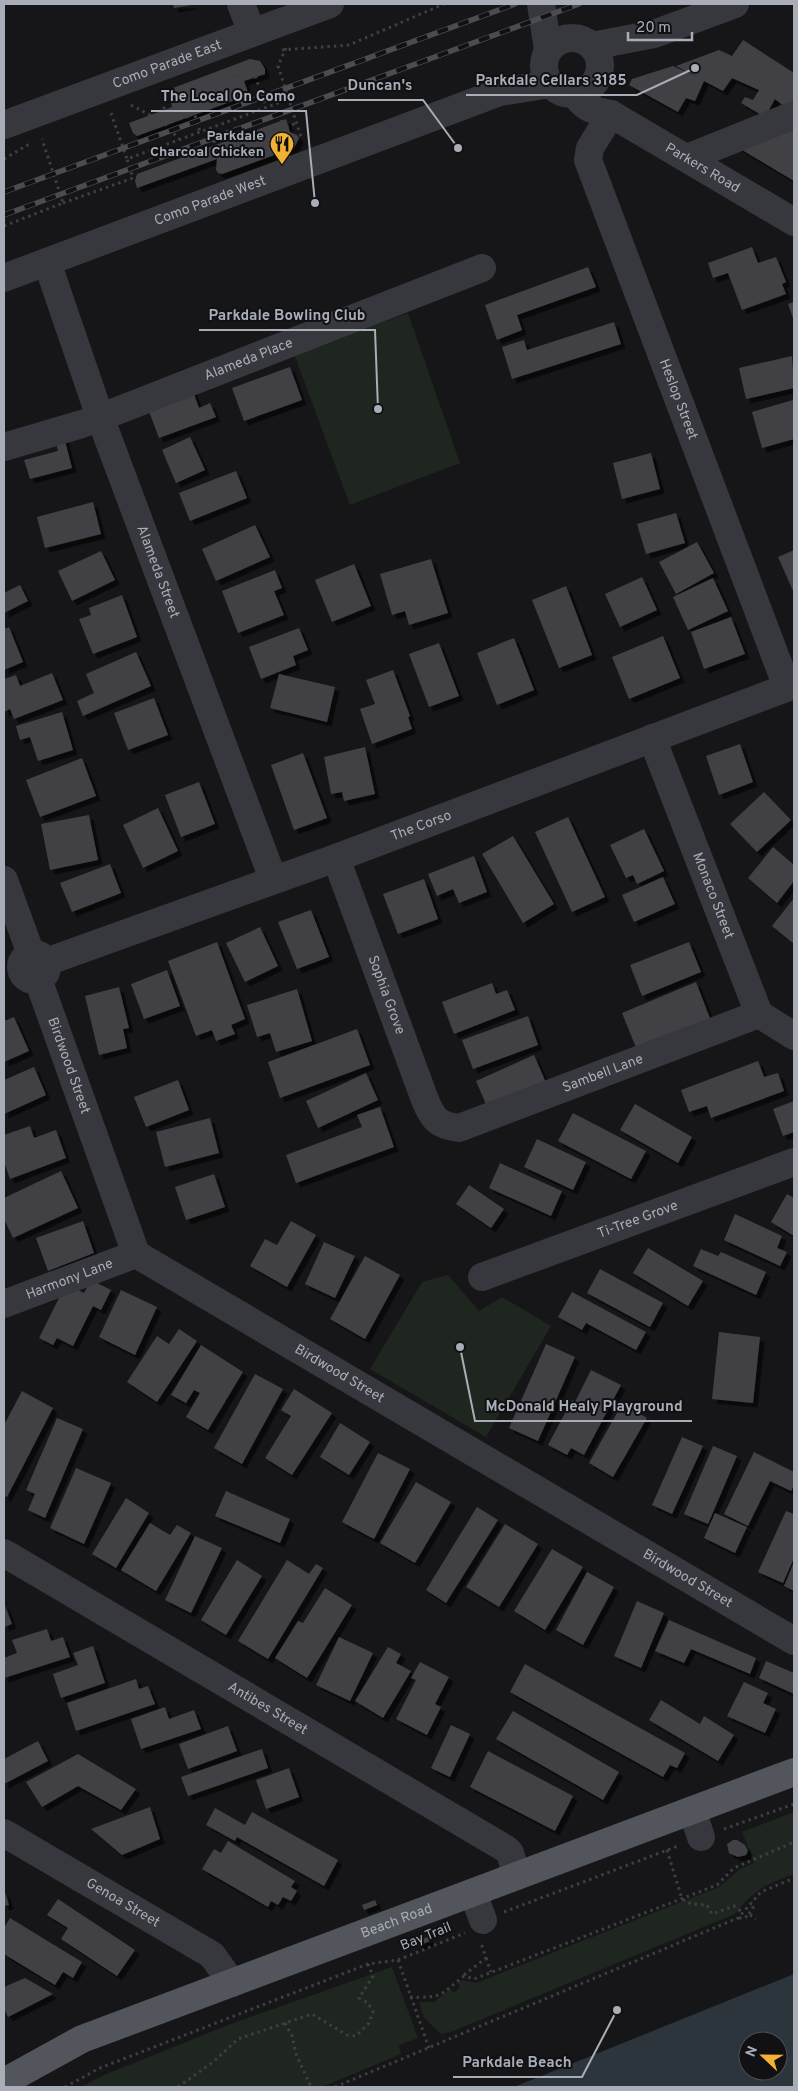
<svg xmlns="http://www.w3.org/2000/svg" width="798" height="2091" viewBox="0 0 798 2091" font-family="Overpass,sans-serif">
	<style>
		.green { fill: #1e261f }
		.water { fill: #2c353c; fill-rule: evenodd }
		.building { fill: #404145; filter: url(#shadow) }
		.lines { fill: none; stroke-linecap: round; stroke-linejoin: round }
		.path { stroke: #3d3f44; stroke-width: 3; stroke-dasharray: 2.5 4; stroke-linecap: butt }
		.minor { stroke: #37383d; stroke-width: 28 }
		.major { stroke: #53555c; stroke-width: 28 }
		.rail-casing { stroke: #4a4c52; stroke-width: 5.5 }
		.rail { stroke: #111113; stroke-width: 4; stroke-dasharray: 11; stroke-linecap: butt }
		.labels { text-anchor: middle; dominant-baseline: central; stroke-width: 4; stroke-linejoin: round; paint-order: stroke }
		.street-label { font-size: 14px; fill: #a8adb8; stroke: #111113 }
		.poi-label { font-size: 14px; font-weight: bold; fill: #a8adb8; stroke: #111113; text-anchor: end }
		.leader { fill: none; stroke: #a8adb8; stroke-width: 2 }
		.callout-dot { fill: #a8adb8; stroke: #111113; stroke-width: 2 }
		.callout-label { font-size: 15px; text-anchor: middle; font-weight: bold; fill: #a8adb8; stroke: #111113; stroke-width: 4; stroke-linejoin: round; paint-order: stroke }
	</style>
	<defs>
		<filter id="shadow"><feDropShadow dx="4.5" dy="4.5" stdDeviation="0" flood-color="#0009"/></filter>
	</defs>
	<rect width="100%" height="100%" fill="#161618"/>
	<g class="green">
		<path d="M408,313L460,463L350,505L294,354Z"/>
		<path d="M448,1275L479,1311L502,1297L551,1326L486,1437L370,1369L422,1282Z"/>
		<path d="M794,1812V1874C762,1886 757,1888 735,1914L451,2032L441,2034L424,2018L419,2002H434L450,1989L454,1993L460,1987L458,1983L462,1980L476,1983L719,1887L740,1869L754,1863L742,1832Z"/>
		<path d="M392,1967L418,2038L399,2045L401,2054L322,2087H81L104,2075L228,2025Z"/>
	</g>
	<path class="water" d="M794,1974V2087H514ZM748,2041H778V2071H748Z"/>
	<g class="building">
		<path d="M173,4H192V5L174,8Z"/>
		<path d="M743,40L794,73V108L789,110L775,99L765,117L741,103L745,97L753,100L759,90L732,78L723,91L704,81L695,101L686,98L678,112L629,85L632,79L673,66L697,77L676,66L719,50L732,56Z"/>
		<path d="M250,59L260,61L265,69V74L244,81L249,95L137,136L133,133L129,123L172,107L170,93L173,88Z"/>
		<path d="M286,119L290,132L297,135L299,138L294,148L222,174L218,173L216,170L217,159L137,188L135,181L137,174Z"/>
		<path d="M794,122V181L737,147Z"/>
		<path d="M752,247L758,263L776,257L786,282L782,284L786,294L742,310L728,273L713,278L708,263Z"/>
		<path d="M588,267L596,287L517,315L522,330L497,340L485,305Z"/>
		<path d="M794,302V321L788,304Z"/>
		<path d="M614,322L621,344L512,379L502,347L524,340L527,350Z"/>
		<path d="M792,356L794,388L746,399L739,368Z"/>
		<path d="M290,367L302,400L244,421L232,388Z"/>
		<path d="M192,389L199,408L210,403L216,417L159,438L147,406Z"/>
		<path d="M793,400L794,439L762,448L752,412Z"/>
		<path d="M64,437L72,468L30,479L24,460L58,451L55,439Z"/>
		<path d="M190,437L205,470L176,483L162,450Z"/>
		<path d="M651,453L660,489L622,499L613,463Z"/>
		<path d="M236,471L247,498L190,521L179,493Z"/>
		<path d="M93,502L101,534L45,548L37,517Z"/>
		<path d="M676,513L685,543L646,554L637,524Z"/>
		<path d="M255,525L270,557L216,581L202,549Z"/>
		<path d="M697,542L714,573L676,594L659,562Z"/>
		<path d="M794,550V593L778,557Z"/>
		<path d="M101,551L115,580L72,601L58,571Z"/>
		<path d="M431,559L448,613L409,625L405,611L392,615L380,574Z"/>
		<path d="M354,564L371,606L332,622L315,580Z"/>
		<path d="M275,570L282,588L274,591L284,615L238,633L222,591Z"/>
		<path d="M642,577L657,610L620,627L605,594Z"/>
		<path d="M713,578L728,611L688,630L673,597Z"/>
		<path d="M20,585L28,601L4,613V593Z"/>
		<path d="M566,586L592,655L559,668L532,600Z"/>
		<path d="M122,595L137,637L93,654L79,619L91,615L89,608Z"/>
		<path d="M731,617L745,654L704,669L691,632Z"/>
		<path d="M9,627L23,662L4,670V629Z"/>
		<path d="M299,628L308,650L293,656L296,665L261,679L249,647Z"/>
		<path d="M663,636L680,678L629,699L612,657Z"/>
		<path d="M514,638L534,690L497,705L477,653Z"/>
		<path d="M439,643L459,696L429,707L409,654Z"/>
		<path d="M136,652L151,686L83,716L77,701L94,693L86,674Z"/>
		<path d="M393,670L410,716L408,717L412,729L372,744L360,709L375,704L366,680Z"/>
		<path d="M52,673L63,700L14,719L10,709L4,712V679L16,675L20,686Z"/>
		<path d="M279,674L335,687L327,722L270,708Z"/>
		<path d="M154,698L168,735L128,750L114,713Z"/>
		<path d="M62,712L73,750L38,761L30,737L20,740L16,726Z"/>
		<path d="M740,744L753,782L719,795L706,756Z"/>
		<path d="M365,747L375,794L344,801L342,792L331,794L324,757Z"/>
		<path d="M303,753L327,818L294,830L271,765Z"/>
		<path d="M82,758L96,796L40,817L26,780Z"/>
		<path d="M199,782L215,824L181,837L165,795Z"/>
		<path d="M764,792L791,820L757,852L730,824Z"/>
		<path d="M158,808L178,851L143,868L123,825Z"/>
		<path d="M89,815L98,860L50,870L41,824Z"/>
		<path d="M568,817L605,897L572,912L535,832Z"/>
		<path d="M644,829L664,871L637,884L633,875L626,878L610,845Z"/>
		<path d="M513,836L554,904L523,923L482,854Z"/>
		<path d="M773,847L794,865V881L777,903L748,878Z"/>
		<path d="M474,856L487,892L459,903L453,889L437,896L428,874Z"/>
		<path d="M110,864L121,893L72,912L60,883Z"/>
		<path d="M663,877L675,904L634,922L622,895Z"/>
		<path d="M424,879L438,919L398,934L383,894Z"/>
		<path d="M794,898V944L772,926Z"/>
		<path d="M311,910L329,957L297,969L278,922Z"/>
		<path d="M260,927L278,966L245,982L226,943Z"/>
		<path d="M217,942L245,1019L231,1025L235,1034L216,1041L212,1030L196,1036L168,961Z"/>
		<path d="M689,942L701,972L642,996L630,965Z"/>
		<path d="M167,970L180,1006L144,1019L131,984Z"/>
		<path d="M696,982L713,1026L637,1050L622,1013Z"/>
		<path d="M492,983L496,994L507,990L515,1010L454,1034L442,1002Z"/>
		<path d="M119,987L129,1028L123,1029L127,1048L99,1055L85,996Z"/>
		<path d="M297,989L312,1041L276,1052L270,1033L257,1037L247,1005Z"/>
		<path d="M528,1016L538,1045L473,1069L462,1040Z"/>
		<path d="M14,1017L29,1051L4,1062V1021Z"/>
		<path d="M357,1029L370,1065L280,1098L268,1062Z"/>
		<path d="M534,1055L547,1085L489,1111L476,1081Z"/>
		<path d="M758,1061L764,1077L778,1073L784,1091L711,1118L707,1106L689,1112L681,1090Z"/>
		<path d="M34,1067L46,1095L4,1114V1080Z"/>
		<path d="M366,1073L378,1100L318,1128L306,1101Z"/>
		<path d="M178,1080L189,1110L146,1127L134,1097Z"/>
		<path d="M794,1101V1132L783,1136L773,1109Z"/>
		<path d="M635,1104L692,1137L678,1163L620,1130Z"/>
		<path d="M380,1107L394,1147L296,1183L286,1155L362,1127L357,1115Z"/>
		<path d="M573,1113L646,1151L631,1179L558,1141Z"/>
		<path d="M210,1118L219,1153L165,1167L156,1132Z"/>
		<path d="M30,1126L34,1138L56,1130L66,1158L10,1179L4,1162V1135Z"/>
		<path d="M537,1139L586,1162L573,1190L524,1167Z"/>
		<path d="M500,1163L562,1191L551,1216L489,1188Z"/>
		<path d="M61,1171L78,1208L13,1238L4,1219V1198Z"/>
		<path d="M214,1174L225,1207L186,1220L175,1187Z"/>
		<path d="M469,1185L504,1209L491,1228L456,1204Z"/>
		<path d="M787,1194L794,1198V1236L771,1222Z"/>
		<path d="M735,1214L782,1236L777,1248L787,1252L780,1266L724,1240Z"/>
		<path d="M83,1221L94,1253L48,1271L36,1238Z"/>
		<path d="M291,1221L316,1235L287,1287L250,1266L265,1239L277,1245Z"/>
		<path d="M324,1242L355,1256L335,1298L305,1284Z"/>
		<path d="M648,1248L703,1281L688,1306L633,1273Z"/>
		<path d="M701,1249L718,1256L721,1252L766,1272L756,1295L693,1266Z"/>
		<path d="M365,1256L400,1275L365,1339L330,1319Z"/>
		<path d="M600,1269L663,1303L650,1327L587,1293Z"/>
		<path d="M91,1280L111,1290L101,1310L93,1306L73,1346L57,1338L53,1345L39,1338L66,1284L84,1293Z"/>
		<path d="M121,1290L157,1307L135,1355L99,1337Z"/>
		<path d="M572,1292L646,1332L636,1350L586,1323L582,1330L558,1317Z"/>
		<path d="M179,1329L197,1341L157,1402L127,1382L157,1336L169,1344Z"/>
		<path d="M719,1332L760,1337L753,1403L712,1399Z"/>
		<path d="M546,1344L575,1357L538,1441L509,1428Z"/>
		<path d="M201,1345L243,1372L208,1430L186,1417L200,1393L194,1390L186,1403L171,1395Z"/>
		<path d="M591,1370L621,1385L584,1455L571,1448L567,1455L548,1445L572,1400L575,1402Z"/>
		<path d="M255,1374L283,1389L242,1464L214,1448Z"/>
		<path d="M294,1389L332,1413L292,1475L265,1458L291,1416L281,1410Z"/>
		<path d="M22,1391L53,1408L7,1497L4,1496V1425Z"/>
		<path d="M622,1404L647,1418L613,1477L589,1463Z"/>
		<path d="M57,1418L83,1429L45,1518L28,1510L35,1494L26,1490Z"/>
		<path d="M340,1423L370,1442L349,1475L320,1457Z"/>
		<path d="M682,1437L703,1446L672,1514L652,1505Z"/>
		<path d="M713,1446L737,1456L708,1524L684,1514Z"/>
		<path d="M754,1452L794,1472V1485L791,1491L770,1481L748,1526L724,1514Z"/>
		<path d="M378,1453L410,1469L374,1539L342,1522Z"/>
		<path d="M76,1468L111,1483L84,1544L50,1528Z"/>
		<path d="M416,1482L451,1502L415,1563L380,1543Z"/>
		<path d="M226,1491L290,1519L280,1543L215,1516Z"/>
		<path d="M126,1498L149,1513L116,1568L92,1554Z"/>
		<path d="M477,1507L498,1520L446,1603L426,1590Z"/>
		<path d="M786,1511L794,1514V1558L783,1583L758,1572Z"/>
		<path d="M715,1513L747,1527L735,1553L704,1538Z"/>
		<path d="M150,1523L170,1535L177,1525L191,1533L156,1591L121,1570Z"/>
		<path d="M505,1524L538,1544L499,1607L466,1587Z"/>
		<path d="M195,1536L222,1548L191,1613L165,1600Z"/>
		<path d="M552,1549L583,1567L545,1630L514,1611Z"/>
		<path d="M237,1560L262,1576L226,1635L201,1620Z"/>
		<path d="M287,1560L309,1574L316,1564L323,1568L268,1659L238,1641Z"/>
		<path d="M794,1562V1591L784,1586Z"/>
		<path d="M587,1572L614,1587L583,1645L556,1630Z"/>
		<path d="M325,1588L352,1605L307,1678L275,1658L298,1621L303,1623Z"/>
		<path d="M637,1601L664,1613L641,1668L614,1656Z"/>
		<path d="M4,1603L12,1624L4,1627Z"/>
		<path d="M669,1620L756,1658L750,1674L691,1649L684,1663L655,1651Z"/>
		<path d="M47,1629L51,1641L63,1637L70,1657L4,1678V1658L17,1653L12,1640Z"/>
		<path d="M339,1637L373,1653L350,1701L316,1685Z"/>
		<path d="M93,1646L105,1683L61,1698L53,1674L78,1665L73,1653Z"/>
		<path d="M388,1647L401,1654L396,1663L411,1671L383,1718L355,1701Z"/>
		<path d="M766,1661L794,1673V1694L759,1678Z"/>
		<path d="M420,1662L449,1677L435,1704L441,1707L427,1735L396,1719L416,1680L411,1678Z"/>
		<path d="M525,1664L685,1753L677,1768L670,1765L663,1777L510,1692Z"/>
		<path d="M136,1679L139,1689L148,1686L155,1704L76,1731L67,1703Z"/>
		<path d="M744,1682L768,1693L763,1703L776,1709L765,1733L727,1716Z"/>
		<path d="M661,1700L700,1724L704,1716L734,1735L718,1761L649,1720Z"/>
		<path d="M165,1707L169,1719L194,1710L201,1729L141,1749L131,1719Z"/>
		<path d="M513,1711L619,1772L603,1800L496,1739Z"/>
		<path d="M451,1725L470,1734L450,1777L431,1768Z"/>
		<path d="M228,1726L237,1751L188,1769L179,1744Z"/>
		<path d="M38,1741L48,1761L4,1784V1759Z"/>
		<path d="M262,1749L268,1768L188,1796L181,1777Z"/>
		<path d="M488,1751L573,1796L555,1831L470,1787Z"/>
		<path d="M78,1754L136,1789L121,1810L78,1786L42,1807L26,1782Z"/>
		<path d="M289,1768L299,1797L266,1809L256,1780Z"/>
		<path d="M150,1807L160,1839L122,1855L91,1829Z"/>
		<path d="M215,1808L245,1825L252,1812L338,1860L324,1886L237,1837L235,1841L206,1825Z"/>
		<path d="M733,1840H737L745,1845L748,1851L746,1855L738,1857L729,1853L727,1844Z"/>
		<path d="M228,1841L295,1881L291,1887L297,1891L291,1901L283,1897L278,1905L271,1901L268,1907L202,1869L214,1849L221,1853Z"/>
		<path d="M4,1889L9,1905L4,1906Z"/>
		<path d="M58,1899L135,1950L117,1976L61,1939L68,1928L47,1915Z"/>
		<path d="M375,1900L377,1905L364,1910L362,1905Z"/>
		<path d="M10,1918L82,1962L73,1978L63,1972L55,1985L4,1954V1928Z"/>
		<path d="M428,1937L430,1941L418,1946L416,1941Z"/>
		<path d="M25,1978L53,1994L8,2017L4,2009V1987Z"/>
	</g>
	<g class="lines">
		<g class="path">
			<path d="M286,48L278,66L302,140"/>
			<path d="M282,50L349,45L444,4"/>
			<path d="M253,70L266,107"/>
			<path d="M131,105L163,122L179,139"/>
			<path d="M111,113L127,159L289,99"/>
			<path d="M188,118L180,96L238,75L244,90L193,109L200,132"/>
			<path d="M281,120L289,143L229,163L224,148L297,123"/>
			<path d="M163,122L165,92"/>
			<path d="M210,128L222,164"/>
			<path d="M4,159L31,143"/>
			<path d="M63,203L133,178L127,159"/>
			<path d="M4,226L63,203L42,139"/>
			<path d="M724,1829L794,1804"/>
			<path d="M667,1850L682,1899L691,1904L707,1905L712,1914L734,1906L743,1913"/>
			<path d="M504,1912L678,1846"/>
			<path d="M749,1914L753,1908L751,1902"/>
			<path d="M739,1918H745L749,1914L756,1919"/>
			<path d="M486,1958L491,1972"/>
			<path d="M398,1960L429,2048"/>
			<path d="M464,1975L486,1958L481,1943"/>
			<path d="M410,1997C442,1998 439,1996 464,1976L474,1979L717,1885L734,1868L794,1842"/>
			<path d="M285,2023L292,2036L296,2054L311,2087"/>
			<path d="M65,2087L100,2068L368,1964L398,1960L465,1933"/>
			<path d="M178,2087L213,2062L238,2039L312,2014L347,2035L356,2036L369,2023L373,2012L368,2003L359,1998L373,1976L368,1964"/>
			<path d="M335,2087L738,1918L761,1892L794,1878"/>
		</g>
		<g class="minor">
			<path d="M241,4L252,33"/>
			<path d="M541,4L548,50"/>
			<circle cx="572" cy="66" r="28"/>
			<path d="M592,46L654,34L735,4"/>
			<path id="s1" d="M575,94C586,110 593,110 611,114L794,222"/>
			<path id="s2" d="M611,114L590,148L588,160L787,687"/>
			<path id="s3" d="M4,125L330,4"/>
			<path d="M687,158L794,115"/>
			<path id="s4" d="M47,262L100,417L273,879"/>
			<path id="s5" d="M4,278L500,92L550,84"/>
			<path id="s6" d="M4,447L82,424L122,409L482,268"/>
			<path id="s7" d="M652,738L759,1014L794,1036"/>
			<path id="s8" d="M336,858L425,1100C433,1119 437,1125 459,1128L759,1014"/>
			<path d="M4,880L31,954"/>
			<circle cx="34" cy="967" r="13"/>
			<path id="s9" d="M46,962L336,858L794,685"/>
			<path id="s10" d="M38,979L136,1254L794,1641"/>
			<path id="s11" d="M482,1277L794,1162"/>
			<path id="s12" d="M4,1304L136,1254"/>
			<path id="s13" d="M4,1553L506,1849L510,1853L517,1876"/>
			<path d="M692,1810L701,1837"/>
			<path id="s14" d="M4,1833L212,1955L232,1983"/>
			<path d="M473,1893L483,1920"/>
		</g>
		<path class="major" id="s15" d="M4,2082L82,2039L794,1772"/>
		<defs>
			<g id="rail">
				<path d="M4,192L515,4"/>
				<path d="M4,215L579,4"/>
			</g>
		</defs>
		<use href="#rail" class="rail-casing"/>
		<use href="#rail" class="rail"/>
	</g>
	<defs>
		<symbol id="restaurant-pin" viewBox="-11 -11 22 30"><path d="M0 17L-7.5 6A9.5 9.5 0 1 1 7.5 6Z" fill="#f2b134" stroke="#111113"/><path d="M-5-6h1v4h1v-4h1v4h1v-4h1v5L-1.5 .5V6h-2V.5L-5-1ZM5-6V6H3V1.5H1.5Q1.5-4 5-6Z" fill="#111"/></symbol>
	</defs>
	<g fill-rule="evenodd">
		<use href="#restaurant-pin" x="268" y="130" width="28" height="38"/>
	</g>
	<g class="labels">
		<g class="street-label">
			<text stroke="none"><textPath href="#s3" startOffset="174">Como Parade East</textPath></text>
			<text stroke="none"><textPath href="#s1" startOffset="149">Parkers Road</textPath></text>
			<text stroke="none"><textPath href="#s5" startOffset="220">Como Parade West</textPath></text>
			<text stroke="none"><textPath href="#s6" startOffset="260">Alameda Place</textPath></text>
			<text stroke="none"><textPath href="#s2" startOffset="308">Heslop Street</textPath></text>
			<text stroke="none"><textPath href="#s4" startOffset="329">Alameda Street</textPath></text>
			<text stroke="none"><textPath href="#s9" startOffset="399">The Corso</textPath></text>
			<text stroke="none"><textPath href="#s7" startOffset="169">Monaco Street</textPath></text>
			<text stroke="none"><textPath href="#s8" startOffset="146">Sophia Grove</textPath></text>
			<text stroke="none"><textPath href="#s10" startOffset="92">Birdwood Street</textPath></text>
			<text stroke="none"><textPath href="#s8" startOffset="459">Sambell Lane</textPath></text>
			<text stroke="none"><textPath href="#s11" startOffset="166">Ti-Tree Grove</textPath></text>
			<text stroke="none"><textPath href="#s12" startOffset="70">Harmony Lane</textPath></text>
			<text stroke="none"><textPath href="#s10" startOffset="528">Birdwood Street</textPath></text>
			<text stroke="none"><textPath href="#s10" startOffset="932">Birdwood Street</textPath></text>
			<text stroke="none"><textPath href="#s13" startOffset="306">Antibes Street</textPath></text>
			<text stroke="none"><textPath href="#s14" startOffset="138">Genoa Street</textPath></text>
			<text stroke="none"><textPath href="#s15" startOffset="425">Beach Road</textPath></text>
			<text transform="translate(426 1937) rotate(-22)">Bay Trail</text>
		</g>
		<g class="poi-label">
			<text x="264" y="136">Parkdale<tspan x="264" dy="16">Charcoal Chicken</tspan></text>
		</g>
	</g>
	<path class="leader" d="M695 68L637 95H466M458 148L423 100H338M315 203L306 111H151M378 409L375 330H199M460 1347L475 1421H692M617 2010L582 2077H453"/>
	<g class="callout-dot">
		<circle cx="695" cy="68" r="5"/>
		<circle cx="458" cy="148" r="5"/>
		<circle cx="315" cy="203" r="5"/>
		<circle cx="378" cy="409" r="5"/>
		<circle cx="460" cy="1347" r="5"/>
		<circle cx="617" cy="2010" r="5"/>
	</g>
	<g class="callout-label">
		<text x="551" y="85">Parkdale Cellars 3185</text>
		<text x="380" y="90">Duncan's</text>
		<text x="228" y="101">The Local On Como</text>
		<text x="287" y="320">Parkdale Bowling Club</text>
		<text x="584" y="1411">McDonald Healy Playground</text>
		<text x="517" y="2067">Parkdale Beach</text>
	</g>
	<rect width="798" height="2091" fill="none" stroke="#a8adb8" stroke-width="10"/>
	<g transform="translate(763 2056) rotate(292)"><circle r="24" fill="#111113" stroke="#4d4f55"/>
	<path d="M0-4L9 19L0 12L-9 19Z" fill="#f2b134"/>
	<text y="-8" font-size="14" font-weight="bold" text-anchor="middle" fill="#a8adb8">N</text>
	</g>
	<path d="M628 32v8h64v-8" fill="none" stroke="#a8adb8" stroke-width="2.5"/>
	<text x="636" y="32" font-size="15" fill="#a8adb8" stroke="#111113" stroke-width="4" paint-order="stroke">20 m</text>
</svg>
